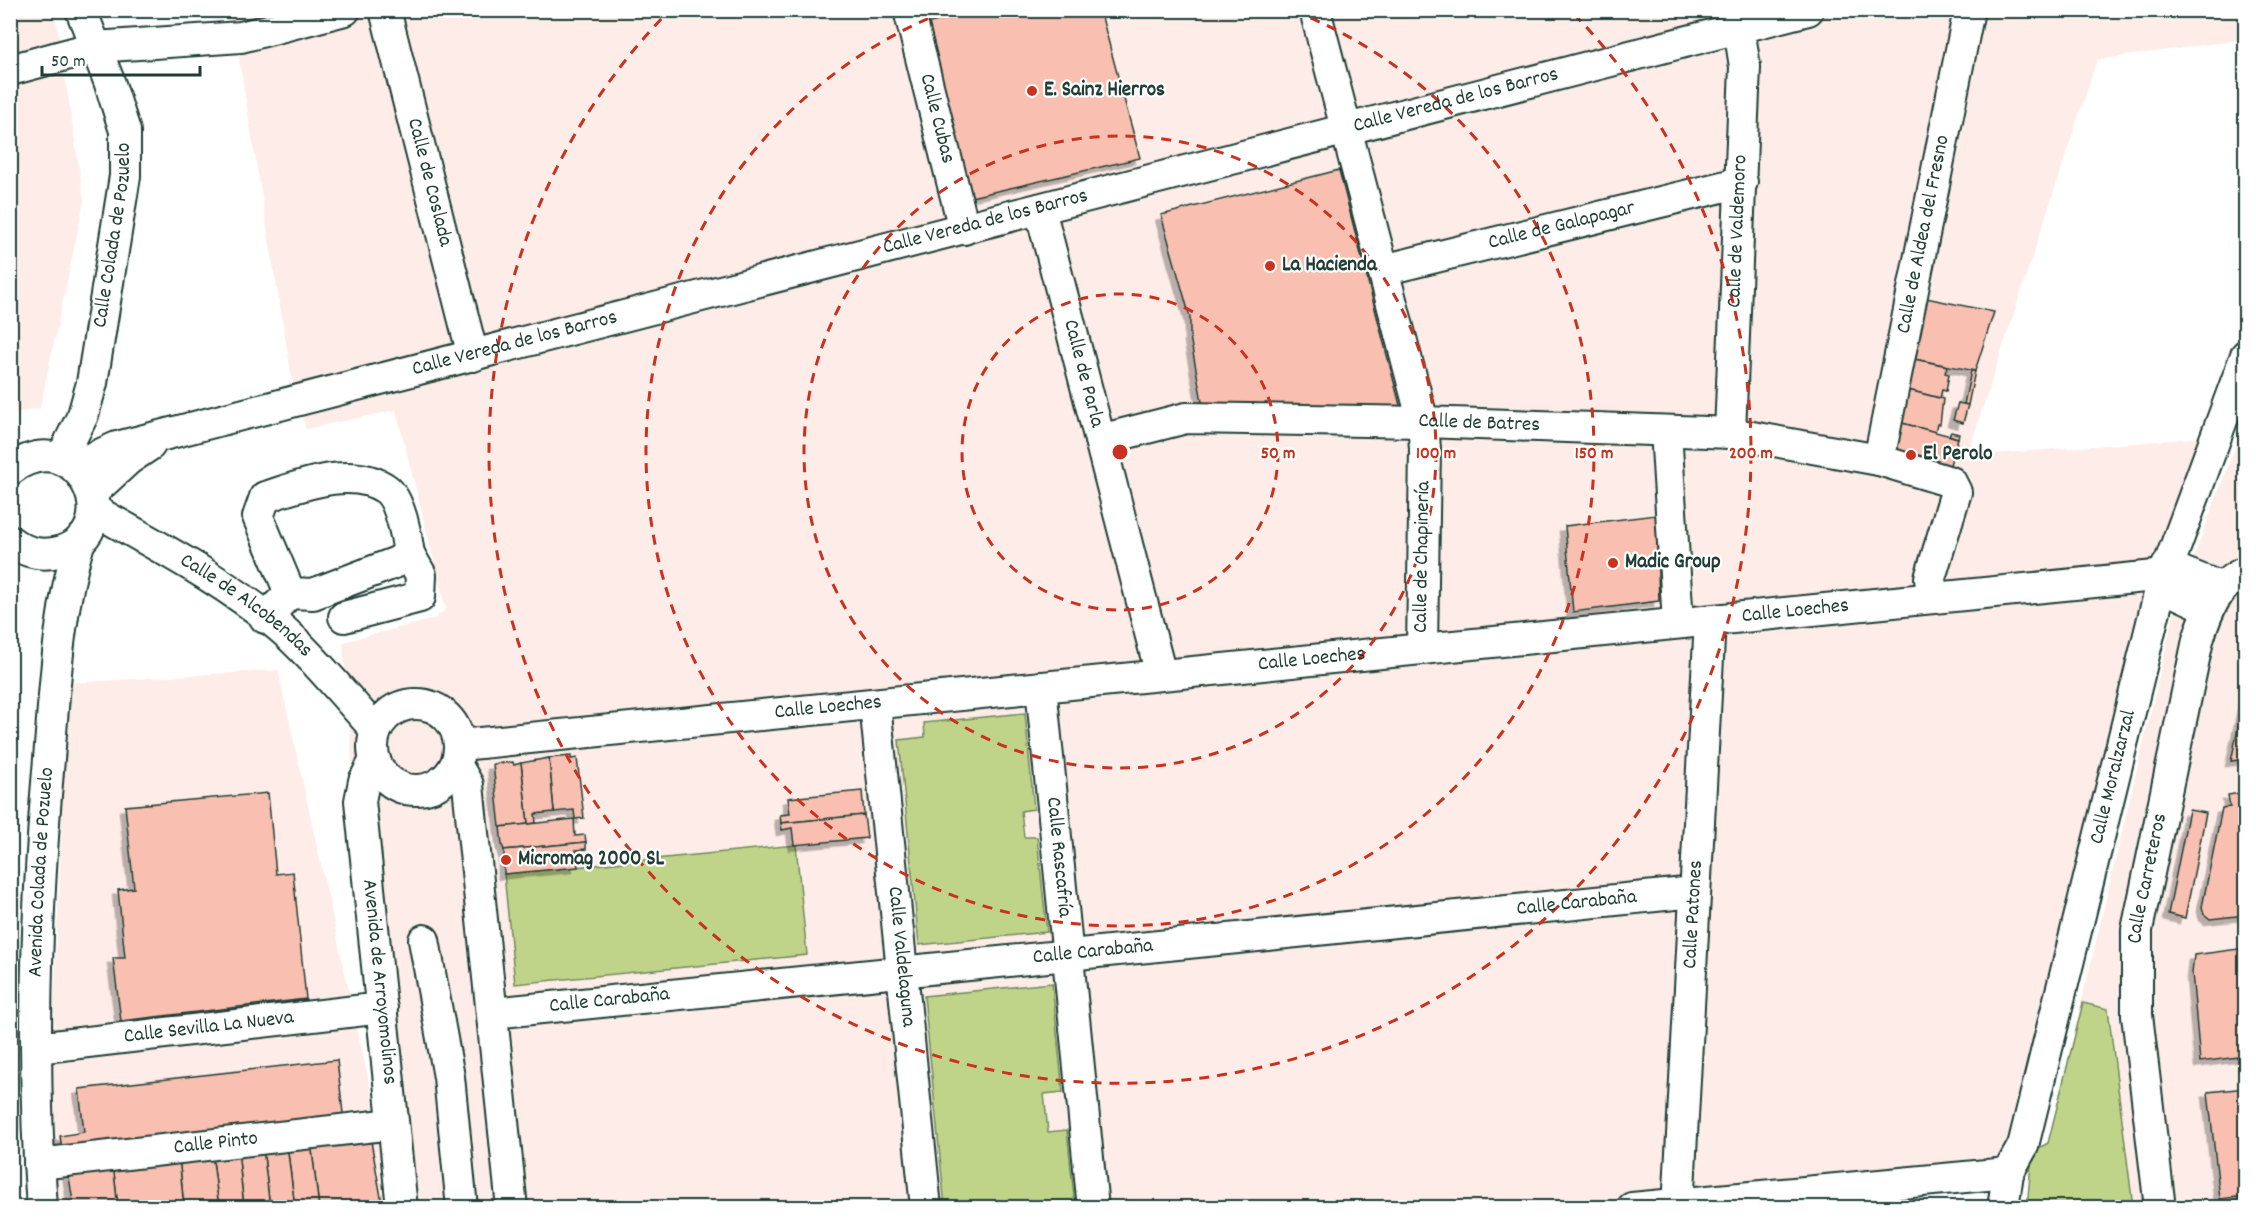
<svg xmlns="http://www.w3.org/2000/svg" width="2256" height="1218" viewBox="0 0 2256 1218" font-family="Dekko,sans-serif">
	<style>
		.built { fill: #fdece7 }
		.green { fill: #c0d489; stroke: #70885e; stroke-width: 1.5 }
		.building { fill: #f9bfb0; stroke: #1f3d34; stroke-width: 1.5; filter: url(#shadow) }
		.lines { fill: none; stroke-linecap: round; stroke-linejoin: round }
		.minor-casing { stroke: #1f3d34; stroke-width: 34 }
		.minor { stroke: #fff; stroke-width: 30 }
		.tram { stroke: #1f3d34; stroke-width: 1.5 }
		.ring { fill: none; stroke: #c8321e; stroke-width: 3; stroke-dasharray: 10 8 }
		.poi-dot { fill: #c8321e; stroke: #fff; stroke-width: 2 }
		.labels { text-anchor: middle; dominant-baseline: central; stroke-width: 4.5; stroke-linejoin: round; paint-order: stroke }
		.poi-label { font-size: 21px; font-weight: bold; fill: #1f3d34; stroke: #fff; text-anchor: start }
		.street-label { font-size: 21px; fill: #1f3d34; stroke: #fff }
		.centre { fill: #c8321e; stroke: #fff; stroke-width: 3 }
		.ring-label { font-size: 18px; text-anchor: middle; font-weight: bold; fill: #c8321e; stroke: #fff; stroke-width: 4.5; stroke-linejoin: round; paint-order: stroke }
	</style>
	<defs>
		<filter id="shadow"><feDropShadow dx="-5.5" dy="5.5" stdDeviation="0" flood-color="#0004"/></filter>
	</defs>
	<rect width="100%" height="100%" fill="#fff"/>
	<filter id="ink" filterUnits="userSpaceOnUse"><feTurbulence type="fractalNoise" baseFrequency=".0167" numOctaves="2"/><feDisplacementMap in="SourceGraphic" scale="12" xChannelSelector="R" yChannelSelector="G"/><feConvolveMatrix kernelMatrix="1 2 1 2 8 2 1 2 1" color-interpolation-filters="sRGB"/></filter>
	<g filter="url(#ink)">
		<g class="built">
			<path d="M11,11H55L84,201L40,408L11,414Z"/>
			<path d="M231,11H2245V39L2097,60L1967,456L2208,437L2004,1158L1695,1193L1532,1208L394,1207L369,984L343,642L434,619L446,609L396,410L306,429L293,384Z"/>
			<path d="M2245,421V1207L2040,1208L2048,1143L2176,605Z"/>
			<path d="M278,670L378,1123L387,1207L57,1208L48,1138L68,683Z"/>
		</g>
		<g class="green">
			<path d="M1025,713L1034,809L1021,811L1024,837H1037L1047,932L919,945L899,740L925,737L924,723Z"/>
			<path d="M796,845L807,955L515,984L504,874Z"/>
			<path d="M1052,983L1063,1092L1044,1094L1048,1132L1067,1130L1075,1207H945L924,996Z"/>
			<path d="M2083,1003L2108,1009L2133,1207L2027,1208L2032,1152L2048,1143Z"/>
		</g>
		<g class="building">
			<path d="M981,10H1100L1140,158L971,197L926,24Z"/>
			<path d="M1339,170L1401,409L1203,407L1190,337V317L1161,215Z"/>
			<path d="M1926,298L1994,312L1975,371L1914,359Z"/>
			<path d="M1914,359L1947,366L1945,373L1949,374L1946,391L1942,390L1940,398L1908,390Z"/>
			<path d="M1971,371H1975L1968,405L1964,404Z"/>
			<path d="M1908,390L1943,399L1940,424H1937L1935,432L1902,423Z"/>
			<path d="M1958,403L1968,405L1963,423L1953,420Z"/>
			<path d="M1902,423L1958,438L1949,468L1895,454Z"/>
			<path d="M1951,432L1959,434L1958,438L1949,435Z"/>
			<path d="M1656,515L1659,601L1573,612L1565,526Z"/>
			<path d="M2246,691V759L2231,761Z"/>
			<path d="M571,756V759L577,758L584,818L575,819L574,810L554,812L549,758Z"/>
			<path d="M549,758L554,812L535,814L536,823L528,824L521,763Z"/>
			<path d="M513,762L514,765L521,763L528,824L500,827L493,764Z"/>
			<path d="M862,791L864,815L781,823L780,815L790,814L788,798Z"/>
			<path d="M2246,792V915L2210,919L2204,914L2202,907L2222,808L2230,807L2228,795Z"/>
			<path d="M268,793L276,874L293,872L306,999L121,1021L113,958H125L118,890L134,888L125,806Z"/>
			<path d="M2189,810L2206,813L2185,918L2168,914Z"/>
			<path d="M864,815L867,838L794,845L792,828L782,830L781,823Z"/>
			<path d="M574,819L575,836L585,835L586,842L504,850L502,845L500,827Z"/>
			<path d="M586,842V849L576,850L578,867L504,874V850Z"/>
			<path d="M2246,948V1056L2200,1062L2192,973L2194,955Z"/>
			<path d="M337,1060L344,1122L63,1154L60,1136L84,1132L79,1089Z"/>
			<path d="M2246,1088V1196L2220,1199L2208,1092Z"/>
			<path d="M370,1136L383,1208H319L311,1142Z"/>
			<path d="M311,1142L319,1208H295L287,1145Z"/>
			<path d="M287,1145L295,1208H270L263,1148Z"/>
			<path d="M263,1148L270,1208H244L238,1150Z"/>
			<path d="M238,1150L244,1208H219L212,1153Z"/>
			<path d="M212,1153L219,1208H184L179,1157Z"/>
			<path d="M179,1157L184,1208H118L113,1164Z"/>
			<path d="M113,1164L118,1208H74L68,1171Z"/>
		</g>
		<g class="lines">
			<defs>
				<g id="minor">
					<path id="s1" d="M385,10L473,356"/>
					<path id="s2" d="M909,10L964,229"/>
					<path d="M1315,10L1423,422L1425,449L1422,649"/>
					<path d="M10,70L95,47L241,37L345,10"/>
					<path id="s3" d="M1040,209L1161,675"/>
					<path id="s4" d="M1383,270L1742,182"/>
					<path d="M1666,431L1678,623"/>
					<path id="s5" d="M1730,433L1745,67L1739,28"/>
					<path id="s6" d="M1100,440L1186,418L1423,422L1707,432L1730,433L1879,460L1951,482L1956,492L1930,578L1932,598"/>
					<path id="s7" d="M61,459L83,415L92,383L125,176V131L109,81L81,10"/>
					<path id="s8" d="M1879,460L1969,10"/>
					<path id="s9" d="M74,466L117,447L1808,10"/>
					<path d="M10,470C78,418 129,530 62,551C42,557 26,553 10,541"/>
					<path d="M92,493L129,459L150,445"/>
					<path id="s10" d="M94,510C157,546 227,582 283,630C317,660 345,697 376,730"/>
					<path d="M2167,566L2222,588"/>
					<path d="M2161,586L2209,608"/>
					<path d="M344,617L420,597L421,575L409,554"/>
					<path d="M265,618L290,593L313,594L397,562L409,554C407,538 400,499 386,489C352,465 300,486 265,497L258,517L290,593"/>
					<path id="s11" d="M1041,687L1093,1208"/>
					<path id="s12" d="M875,704L926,1208"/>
					<circle cx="416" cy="747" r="43"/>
					<path id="s13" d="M460,745L2165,575"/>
					<path id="s14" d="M375,760L364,781L360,801L402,1208"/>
					<path d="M456,764L468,785L512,1208"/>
					<path d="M424,940L449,1077L462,1208"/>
					<path id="s15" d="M492,1013L1695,892"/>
					<path id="s16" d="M36,1048L382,1008"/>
					<path id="s17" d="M39,1164L393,1124"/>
					<path id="s18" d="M42,1208C31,1059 36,907 49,759C55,685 58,611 80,540"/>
					<path d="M1632,1208L2008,1173"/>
					<path id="s19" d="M1678,1208L1710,621"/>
					<path id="s20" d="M2003,1208L2008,1173L2023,1146L2161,586L2246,355"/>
					<path id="s21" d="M2160,1208L2137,1015V930L2198,640C2206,614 2217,582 2246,572"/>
				</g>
			</defs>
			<use href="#minor" class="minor-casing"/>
			<use href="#minor" class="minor"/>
			<path class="tram" d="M1921,1208H1966"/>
		</g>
	</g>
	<g class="ring">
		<circle cx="1120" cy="452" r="158"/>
		<circle cx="1120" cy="452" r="316"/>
		<path d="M1294 11A474 474 0 1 1 946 11"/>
		<path d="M1574 14A631 631 0 1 1 666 14"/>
	</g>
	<g class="poi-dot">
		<circle cx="1032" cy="91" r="6"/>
		<circle cx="1270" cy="266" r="6"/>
		<circle cx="1911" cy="455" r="6"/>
		<circle cx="1613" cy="563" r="6"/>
		<circle cx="506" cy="860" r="6"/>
	</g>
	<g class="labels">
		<g class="poi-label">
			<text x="1044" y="91">E. Sainz Hierros</text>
			<text x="1282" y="266">La Hacienda</text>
			<text x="1923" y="455">El Perolo</text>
			<text x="1625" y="563">Madic Group</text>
			<text x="518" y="860">Micromag 2000 SL</text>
		</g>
		<g class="street-label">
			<text stroke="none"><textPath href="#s9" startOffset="1430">Calle Vereda de los Barros</textPath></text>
			<text stroke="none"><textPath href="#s2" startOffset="112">Calle Cubas</textPath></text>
			<text stroke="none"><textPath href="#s1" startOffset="178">Calle de Coslada</textPath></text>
			<text stroke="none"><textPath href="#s9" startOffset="944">Calle Vereda de los Barros</textPath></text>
			<text stroke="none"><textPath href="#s4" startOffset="184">Calle de Galapagar</textPath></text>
			<text stroke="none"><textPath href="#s5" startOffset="202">Calle de Valdemoro</textPath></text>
			<text stroke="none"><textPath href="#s7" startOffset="232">Calle Colada de Pozuelo</textPath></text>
			<text stroke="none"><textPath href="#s8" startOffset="230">Calle de Aldea del Fresno</textPath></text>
			<text stroke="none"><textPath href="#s9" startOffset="458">Calle Vereda de los Barros</textPath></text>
			<text stroke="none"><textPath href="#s3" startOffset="170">Calle de Parla</textPath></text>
			<text stroke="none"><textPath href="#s6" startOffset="382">Calle de Batres</textPath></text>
			<text transform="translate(1423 557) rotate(-89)">Calle de Chapinería</text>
			<text stroke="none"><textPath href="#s10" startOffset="180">Calle de Alcobendas</textPath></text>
			<text stroke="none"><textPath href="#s13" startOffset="1342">Calle Loeches</textPath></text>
			<text stroke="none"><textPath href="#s13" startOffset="856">Calle Loeches</textPath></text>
			<text stroke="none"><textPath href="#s13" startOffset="370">Calle Loeches</textPath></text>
			<text stroke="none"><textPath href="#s20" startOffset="446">Calle Moralzarzal</textPath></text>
			<text stroke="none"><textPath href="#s11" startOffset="171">Calle Rascafría</textPath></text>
			<text stroke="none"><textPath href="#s18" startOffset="336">Avenida Colada de Pozuelo</textPath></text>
			<text stroke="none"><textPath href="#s21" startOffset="332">Calle Carreteros</textPath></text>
			<text stroke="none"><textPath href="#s15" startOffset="1090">Calle Carabaña</textPath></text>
			<text stroke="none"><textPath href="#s19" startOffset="294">Calle Patones</textPath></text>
			<text stroke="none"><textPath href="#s15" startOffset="604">Calle Carabaña</textPath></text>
			<text stroke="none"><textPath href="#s12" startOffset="254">Calle Valdelaguna</textPath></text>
			<text stroke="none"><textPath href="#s14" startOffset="226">Avenida de Arroyomolinos</textPath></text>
			<text stroke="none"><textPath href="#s15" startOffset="118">Calle Carabaña</textPath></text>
			<text stroke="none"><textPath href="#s16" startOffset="174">Calle Sevilla La Nueva</textPath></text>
			<text stroke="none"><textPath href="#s17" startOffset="178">Calle Pinto</textPath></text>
		</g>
	</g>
	<circle cx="1120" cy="452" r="9" class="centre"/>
	<g class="ring-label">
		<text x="1278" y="458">50 m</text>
		<text x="1436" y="458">100 m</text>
		<text x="1594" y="458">150 m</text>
		<text x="1751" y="458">200 m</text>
	</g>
	<rect width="2256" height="1218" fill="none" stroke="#fff" stroke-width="36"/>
	<rect x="18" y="18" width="2220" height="1182" fill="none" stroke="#1f3d34" stroke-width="2" filter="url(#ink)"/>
	<path d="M42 66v9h158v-9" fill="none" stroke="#1f3d34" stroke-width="3"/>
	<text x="51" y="66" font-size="18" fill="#1f3d34" stroke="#ffffff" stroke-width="4.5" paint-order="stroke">50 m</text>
</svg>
